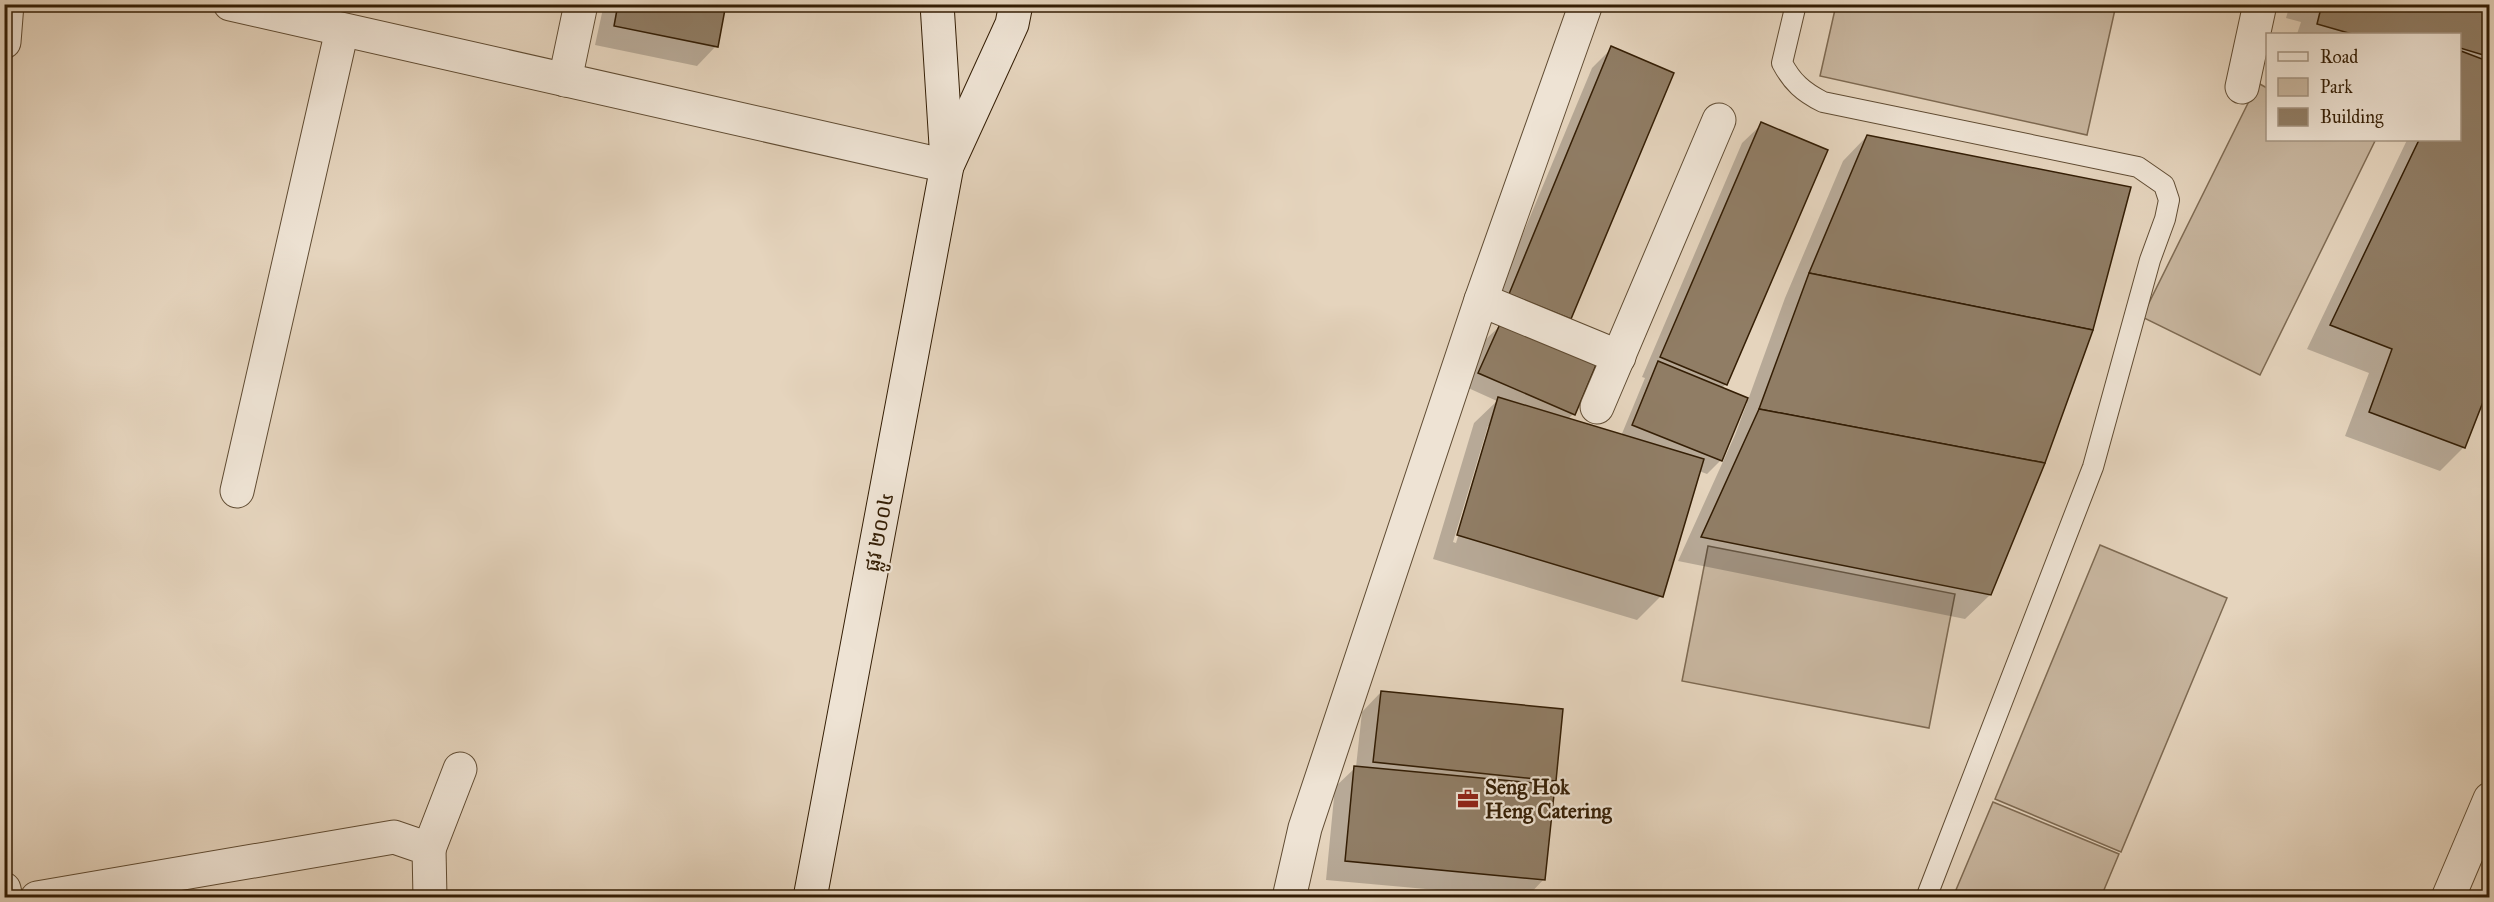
<svg xmlns="http://www.w3.org/2000/svg" width="2494" height="902" viewBox="0 0 2494 902" font-family="'IM FELL Great Primer','Noto Sans Khmer',serif">
	<style>
		.green { fill: #c7b59e; stroke: #7e6a52; stroke-width: 1.5 }
		.shadow { fill: #0003; fill-rule: evenodd }
		.building { fill: #907d65; stroke: #341e05; stroke-width: 1.5 }
		.lines { fill: none; stroke-linecap: round; stroke-linejoin: round }
		.service-casing { stroke: #604c33; stroke-width: 22 }
		.minor-casing { stroke: #604c33; stroke-width: 35 }
		.secondary-casing { stroke: #341e05; stroke-width: 35 }
		.service { stroke: #eee3d4; stroke-width: 20 }
		.minor { stroke: #eee3d4; stroke-width: 33 }
		.secondary { stroke: #eee3d4; stroke-width: 33 }
		.labels { text-anchor: middle; dominant-baseline: central; stroke-width: 4.5; stroke-linejoin: round; paint-order: stroke }
		.street-label { font-size: 21px; fill: #341e05; stroke: #eee3d4 }
		.poi-label { font-size: 21px; font-weight: bold; fill: #341e05; stroke: #eee3d4; text-anchor: start }
	</style>
	<rect width="100%" height="100%" fill="#e5d4bd"/>
	<filter id="stains"><feTurbulence type="fractalNoise" baseFrequency=".00333" numOctaves="4"/><feColorMatrix values="0 0 0 0 .2 0 0 0 0 .09 0 0 0 0 .02 0 0 0 .5 -.17"/></filter>
	<radialGradient id="worn" r=".72"><stop offset=".6" stop-color="#630" stop-opacity="0"/><stop offset="1" stop-color="#630" stop-opacity=".3"/></radialGradient>
	<g class="green">
		<path d="M1836,5H2116L2087,135L1820,76Z"/>
		<path d="M2258,83L2267,88L2268,140H2372L2375,141L2260,375L2142,317Z"/>
		<path d="M2100,545L2227,598L2121,852L1995,799Z"/>
		<path d="M1708,546L1955,594L1929,728L1682,681Z"/>
		<path d="M1993,802L2119,854L2101,897H1953Z"/>
	</g>
	<g class="shadow">
		<path d="M604,4H725L716,46L697,66L595,45Z"/>
		<path d="M2290,4H2490V379L2464,447L2440,471L2345,436L2369,373L2307,349L2407,140H2460V34H2297L2301,22L2286,18Z"/>
		<path d="M1612,48L1570,318L1551,338L1490,313L1592,68Z"/>
		<path d="M1762,124L1826,151L1725,385L1721,389L1748,400L1785,298L1843,161L1867,136L1990,595L1965,619L1678,561L1735,435L1747,403L1745,402L1721,460L1707,474L1699,471L1661,596L1637,620L1433,559L1474,423L1497,401L1466,387L1486,339L1500,326L1573,414L1567,420L1621,436L1645,378L1642,377L1742,143ZM1488,426H1491L1456,543L1453,542Z"/>
		<path d="M1381,692L1554,780L1549,786L1544,879L1526,898L1326,880L1335,787L1356,767L1362,712Z"/>
	</g>
	<g class="building">
		<path d="M618,4H726L718,47L614,26Z"/>
		<path d="M2322,4H2490V57L2460,48V34H2352L2317,24Z"/>
		<path d="M1611,46L1674,73L1571,319L1509,294Z"/>
		<path d="M2461,51L2490,62V384L2465,448L2369,412L2392,349L2330,325L2419,140H2460Z"/>
		<path d="M1761,122L1828,150L1727,385L1660,357Z"/>
		<path d="M1867,135L2131,187L2093,330L1809,273Z"/>
		<path d="M1809,273L2093,330L2045,463L1759,409Z"/>
		<path d="M1500,324L1596,365L1575,415L1478,373Z"/>
		<path d="M1658,361L1748,398L1722,461L1632,425Z"/>
		<path d="M1498,397L1704,459L1663,597L1457,535Z"/>
		<path d="M1759,409L2045,463L1991,595L1701,537Z"/>
		<path d="M1381,691L1563,709L1556,781L1373,762Z"/>
		<path d="M1354,766L1555,785L1545,880L1345,861Z"/>
	</g>
	<g class="lines">
		<defs>
			<path id="service" d="M1796,4L1782,63C1792,82 1803,92 1823,102L2138,167L2164,185L2169,200L2165,219L2150,260L2093,467L1926,898"/>
			<g id="minor">
				<path d="M230,4L947,166"/>
				<path d="M4,42L7,4"/>
				<path d="M565,80L581,4"/>
				<path d="M2242,87L2260,4"/>
				<path d="M1481,300L1619,357"/>
				<path d="M1597,407L1719,120"/>
				<path d="M237,491L342,30"/>
				<path d="M429,849L460,769"/>
				<path d="M4,889L6,898"/>
				<path d="M37,898L394,837L429,849L430,898"/>
				<path d="M1289,898L1305,828L1481,300L1586,4"/>
				<path d="M2448,898L2490,799"/>
			</g>
			<g id="secondary">
				<path d="M937,4L947,161"/>
				<path d="M810,898L947,166L1012,24L1016,4"/>
			</g>
		</defs>
		<use href="#service" class="service-casing"/>
		<use href="#minor" class="minor-casing"/>
		<use href="#secondary" class="secondary-casing"/>
		<use href="#service" class="service"/>
		<use href="#minor" class="minor"/>
		<use href="#secondary" class="secondary"/>
	</g>
	<defs>
		<symbol id="office-bare" viewBox="-9 -9 18 18"><path d="M-6-3h4V-5.5h4V-3h4V5H-6ZM-1-4.5V-3h2v-1.5ZM-6 0V1H6V0Z" fill="#8f2418" stroke="#eee3d4" stroke-width="2.5" paint-order="stroke"/></symbol>
	</defs>
	<g fill-rule="evenodd">
		<use href="#office-bare" x="1453" y="784" width="30" height="30"/>
	</g>
	<g class="labels">
		<g class="street-label">
			<text transform="translate(879 532) rotate(-79)">ផ្លូវ ២០០៤</text>
		</g>
		<g class="poi-label">
			<text x="1485" y="787">Seng Hok<tspan x="1485" dy="24">Heng Catering</tspan></text>
		</g>
	</g>
	<rect width="2494" height="902" fill="none" stroke="#e5d4bd" stroke-width="24"/>
	<rect x="6" y="6" width="2482" height="890" fill="none" stroke="#341e05" stroke-width="3"/>
	<rect x="12" y="12" width="2470" height="878" fill="none" stroke="#341e05" stroke-width="1.5"/>
	<rect x="2266" y="33" width="195" height="108" fill="#eee3d4" stroke="#a49481" stroke-width="1.5"/>
	<rect x="2278" y="52" width="30" height="9" fill="#eee3d4" stroke="#a49481" stroke-width="1.5"/>
	<text x="2320" y="63" font-size="18" fill="#341e05">Road</text>
	<rect x="2278" y="78" width="30" height="18" fill="#c7b59e" stroke="#a49481" stroke-width="1.5"/>
	<text x="2320" y="93" font-size="18" fill="#341e05">Park</text>
	<rect x="2278" y="108" width="30" height="18" fill="#907d65" stroke="#a49481" stroke-width="1.5"/>
	<text x="2320" y="123" font-size="18" fill="#341e05">Building</text>
	<rect width="100%" height="100%" filter="url(#stains)"/>
	<rect width="100%" height="100%" fill="url(#worn)"/>
</svg>
